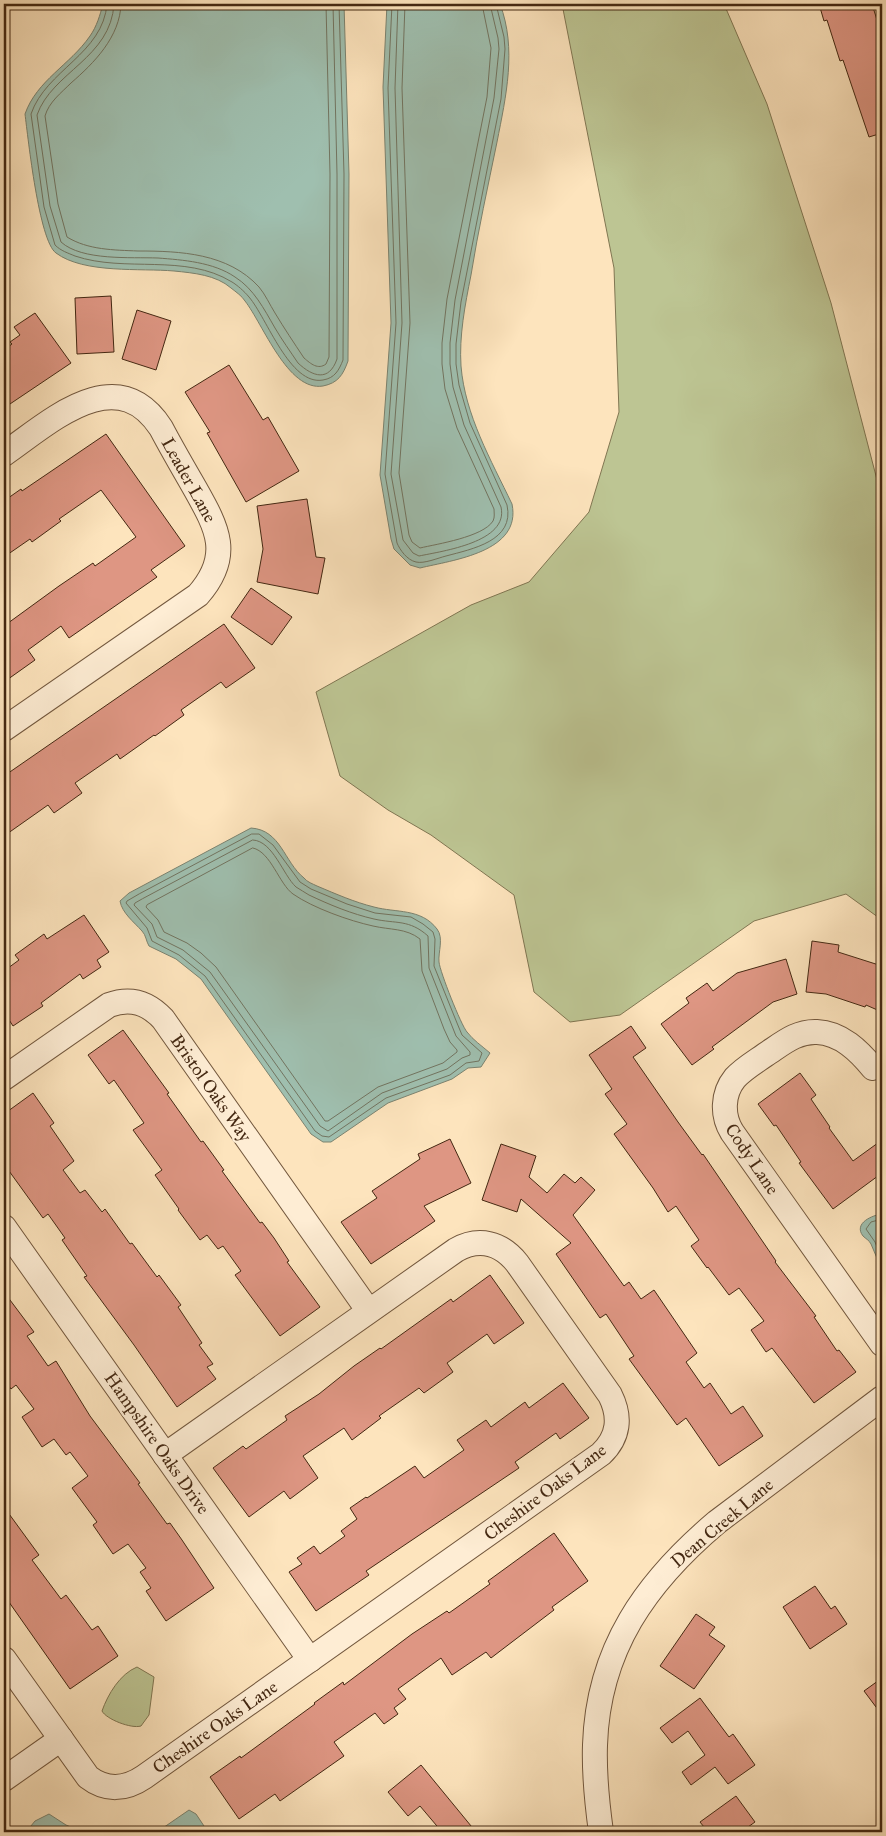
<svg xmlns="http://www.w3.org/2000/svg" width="886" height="1836" viewBox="0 0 886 1836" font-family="'IM FELL Great Primer',serif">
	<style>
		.green { fill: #bdc593; stroke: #807652 }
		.water { fill: #9fbfaf; stroke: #7b8370 }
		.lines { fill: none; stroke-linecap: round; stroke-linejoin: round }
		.shore { stroke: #727460; stroke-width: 1 }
		.building { fill: #de9683; stroke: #442812 }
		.minor-casing { stroke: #72573d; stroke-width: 26 }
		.minor { stroke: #feedd4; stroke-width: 24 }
		.labels { text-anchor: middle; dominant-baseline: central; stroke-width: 4.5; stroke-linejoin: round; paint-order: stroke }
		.street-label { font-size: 18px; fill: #442812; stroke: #feedd4 }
	</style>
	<rect width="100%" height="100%" fill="#fde4bd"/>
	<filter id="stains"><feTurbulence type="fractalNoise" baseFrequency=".004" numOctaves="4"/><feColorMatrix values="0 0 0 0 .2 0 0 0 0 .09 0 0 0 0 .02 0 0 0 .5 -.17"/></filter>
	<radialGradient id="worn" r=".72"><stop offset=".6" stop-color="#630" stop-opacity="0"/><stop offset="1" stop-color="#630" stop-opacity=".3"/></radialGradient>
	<g class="green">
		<path d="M562,4H724L767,104L831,303L882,499V920L846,894L754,921L620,1015L570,1022L534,992L514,895L431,835L388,810L340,776L316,692L471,605L529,582L589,512L619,412L614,268Z"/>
		<path d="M137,1667L154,1677L149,1715L141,1726C131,1729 106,1719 102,1711C108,1694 120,1674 137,1667Z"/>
	</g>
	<g class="water">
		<path d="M103,4H344L349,174L348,361C343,375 338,383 323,386C288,392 263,324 245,301C242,296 236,292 231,288C216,275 194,273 174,271C141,268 84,274 56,253C39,241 28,138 25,114C37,80 70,65 90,36C97,26 100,15 103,4Z"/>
		<path d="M387,4H500C517,49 506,96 497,142C488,186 478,231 471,275C465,305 459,336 461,366C465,415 491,460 512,504C522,552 453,560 420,568L410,565L394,549L391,539L380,475L391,323L383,87Z"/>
		<path d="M251,828C281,830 284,862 304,878C307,882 313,884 317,886C336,894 354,902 374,907C396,913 421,908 437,929C444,938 438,952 439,962C440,972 461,1025 467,1032C473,1040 482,1046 490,1053L481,1067L468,1068L452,1079L388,1103L331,1142H323L311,1134L201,979L176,959L149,946C146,941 146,935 142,931C134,922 122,913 120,901L129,893Z"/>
		<path d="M882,1214V1270C878,1261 875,1253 871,1244C869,1240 866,1239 863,1236C853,1223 873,1215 882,1214Z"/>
		<path d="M189,1810L196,1814L208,1832H157Z"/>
		<path d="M49,1814L66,1825L83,1832H26L35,1821Z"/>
	</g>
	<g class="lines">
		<g class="shore">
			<path d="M107,4C103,54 46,70 31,114L44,207L55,245C61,251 68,253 75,256C125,273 185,253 232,282C237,285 244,291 249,297C267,318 290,386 323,380C335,378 339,370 343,360L344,174L339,4"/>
			<path d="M114,4C111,58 52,72 37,115L50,206L61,242C82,261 131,257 158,258C183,260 213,262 235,277C254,289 264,309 275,328C282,340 290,351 298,363C313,377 329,382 337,359V174L333,4"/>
			<path d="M121,4C120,37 94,63 71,83C61,93 49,102 45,116L58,204L67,237C88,250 114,250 138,251C180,251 228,253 259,287C265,294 270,305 275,313C284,328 294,343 304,358C311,364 318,370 326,364L329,357L330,174L326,4"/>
			<path d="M392,4L388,88L396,323L385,474L397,543C400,550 407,560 416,562C424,564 438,558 446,556C472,549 515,541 507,505L470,423L459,385L456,364V344L461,302L501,99L505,49L504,37L496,4"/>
			<path d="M398,4L395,88L402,323L391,474L403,540L413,553L419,556C443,551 509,542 501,507L464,425L453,387L450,364V343L455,300L494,98L499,49L498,38L490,4"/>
			<path d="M405,4L402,88L410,323L399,473L409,535L412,542L420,548C437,544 483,537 493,521C495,517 494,513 494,509L457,428L445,389L442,364V343L447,299L487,97L491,48L482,4"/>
			<path d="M252,834H259L273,845L300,882L311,889L347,904L375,913L411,917L423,924L433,932L435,939L434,966L457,1023L462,1035L482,1053L479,1061L466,1063L450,1075L386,1098L329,1137L322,1136L315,1131L205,976L179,955L152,941L147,928L126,903L127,901L139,894Z"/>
			<path d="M253,840C273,841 283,875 296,887C300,890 305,892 309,895C330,905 352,914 374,919C396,924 409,919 428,936L429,968L456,1036L470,1052V1055L462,1058L447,1069L382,1093L328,1131L320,1126L210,972L183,950L157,937L152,924L134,905L135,903L142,899Z"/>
			<path d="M253,848C271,852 279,884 293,894C313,908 350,921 373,926C390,930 406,928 420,939L422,971L444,1029L450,1042L457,1050V1052L443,1063L378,1087L328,1121H325L216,967L201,953L187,943L164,932L158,920L146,907L147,905Z"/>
			<path d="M882,1219L871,1222L866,1229L875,1242L882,1259"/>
		</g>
	</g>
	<g class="building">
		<path d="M819,4H872L882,36V133L869,137L843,60L840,61L827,20L824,21Z"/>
		<path d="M111,296L114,352L77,354L75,298Z"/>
		<path d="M137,310L171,321L156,370L122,359Z"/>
		<path d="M35,313L71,363L4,408V350L12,344L10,342L20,335L14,327Z"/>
		<path d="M229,365L263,420L268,417L299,471L246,502L207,433L210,432L185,392Z"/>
		<path d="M106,434L185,546L151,570L157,577L69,638L61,626L28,650L35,660L4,682V626L59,586L93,563L95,566L136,537L101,490L59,519L61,521L32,542L30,539L4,557V501L21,489L22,491Z"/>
		<path d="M307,499L316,557L325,558L318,594L257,582L263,549L257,506Z"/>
		<path d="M251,588L292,617L272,645L231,617Z"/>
		<path d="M224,624L255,668L226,688L221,682L181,710L184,715L155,736L154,735L120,759L117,754L75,783L82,793L54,813L48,805L4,836V776Z"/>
		<path d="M84,915L109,952L97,960L101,967L83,979L80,974L41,1003L43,1006L13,1026L4,1012V971L19,960L15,955L44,934L47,939Z"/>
		<path d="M812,941L839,945L838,952L882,966V1012L866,1005L865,1007L826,994L806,992Z"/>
		<path d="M786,959L797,994L773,1002L712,1047L714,1049L692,1065L661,1024L689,1003L686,998L707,983L713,991L737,973Z"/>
		<path d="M631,1026L646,1048L633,1057L678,1122L702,1155L703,1154L776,1261L775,1262L816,1316L814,1317L837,1351L839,1350L856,1372L814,1403L772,1348L766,1352L751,1330L764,1321L739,1288L729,1295L708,1267L707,1268L691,1246L699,1240L676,1206L668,1212L653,1188L614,1134L627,1124L605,1094L612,1089L589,1055Z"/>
		<path d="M123,1030L169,1093L167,1094L201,1142L203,1141L224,1170L222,1171L260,1223L262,1222L274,1238L289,1261L287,1262L320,1307L280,1336L235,1275L241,1271L223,1246L218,1249L207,1235L200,1240L178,1210L179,1209L155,1175L162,1170L133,1130L144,1123L114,1080L109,1084L88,1055Z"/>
		<path d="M800,1073L816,1095L811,1099L830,1127L829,1128L853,1161L882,1140V1173L833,1209L799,1163L801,1162L776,1125L774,1126L758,1104Z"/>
		<path d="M33,1093L54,1123L50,1126L74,1161L63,1170L80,1193L85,1190L102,1212L105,1209L130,1244L132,1243L157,1277L159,1275L181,1305L178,1307L202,1343L199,1345L213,1364L207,1367L216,1379L177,1407L134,1345L84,1277L87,1276L62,1240L65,1238L48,1214L43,1218L4,1164V1114Z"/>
		<path d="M450,1139L471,1183L424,1206L435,1221L371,1264L341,1222L377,1198L372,1191L420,1159L418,1154Z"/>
		<path d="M501,1144L536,1156L529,1177L547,1193L564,1174L575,1183L581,1177L595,1190L573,1215L624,1286L629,1282L641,1299L654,1290L697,1353L686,1362L704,1388L710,1383L731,1414L743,1406L763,1436L719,1466L686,1418L677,1425L629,1359L634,1356L606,1314L600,1318L556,1254L571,1243L521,1199L517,1212L482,1200Z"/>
		<path d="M490,1275L524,1323L494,1344L487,1334L447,1363L453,1372L424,1393L419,1388L379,1416L381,1418L352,1440L344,1428L303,1456L318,1478L290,1499L284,1491L249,1517L213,1468L243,1446L246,1449L287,1420L285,1416L319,1394L354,1366L380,1348L381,1349L451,1299L453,1302Z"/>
		<path d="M4,1292L34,1332L27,1336L48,1366L56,1361L90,1416L140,1483L138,1484L167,1524L170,1523L182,1540L214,1588L166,1621L146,1591L151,1588L140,1572L146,1568L128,1544L113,1554L93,1525L97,1522L72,1488L88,1476L70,1452L66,1455L54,1439L42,1447L22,1417L34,1409L16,1385L11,1389L4,1379Z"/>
		<path d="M563,1383L589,1418L560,1439L556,1433L515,1462L519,1468L366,1571L369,1575L316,1611L289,1572L302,1564L297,1558L314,1546L320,1554L345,1536L341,1531L357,1519L350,1508L366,1497L367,1498L415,1466L424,1478L464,1450L457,1440L486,1420L491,1427L525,1402L529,1408Z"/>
		<path d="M4,1507L39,1555L32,1560L61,1599L66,1595L92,1630L98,1626L118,1656L70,1689L4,1595Z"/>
		<path d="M554,1533L588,1581L552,1607L554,1610L491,1658L486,1652L452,1675L441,1658L398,1689L406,1699L394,1708L398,1714L384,1724L375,1713L334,1742L344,1756L280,1801L275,1794L239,1819L210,1777L240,1756L241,1758L315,1704L314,1703L343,1682L344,1685L412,1634L447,1611L449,1613L490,1584L488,1581Z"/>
		<path d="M815,1586L831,1609L835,1606L847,1624L810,1649L783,1607Z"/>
		<path d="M696,1614L715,1627L709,1635L725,1646L694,1689L660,1666Z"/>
		<path d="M882,1678V1715L864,1691Z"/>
		<path d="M700,1698L729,1737L733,1734L755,1765L728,1784L715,1767L691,1785L682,1772L705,1755L688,1731L672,1743L660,1728Z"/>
		<path d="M421,1765L476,1832H442L420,1806L408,1816L388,1792Z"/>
		<path d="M736,1796L755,1822L741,1832H708L700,1822Z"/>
	</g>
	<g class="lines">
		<defs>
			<g id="minor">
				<path d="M4,454C49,423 116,359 161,428C171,447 182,466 193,485C216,526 234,554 198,595L4,729"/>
				<path d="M873,1068C859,1051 841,1033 817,1032C796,1031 782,1044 765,1055C755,1062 743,1069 735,1078C722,1094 722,1116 732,1132L882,1344"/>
				<path d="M4,1078L109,1005C131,997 148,1003 163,1019L368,1310"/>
				<path d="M4,1227L310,1660"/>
				<path d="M4,1659L88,1777C106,1791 125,1790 144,1777L601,1454C619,1437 621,1417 610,1395L517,1263C501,1243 479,1237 456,1250L165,1455"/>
				<path d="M4,1779L61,1739"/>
				<path d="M601,1832C597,1803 594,1774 595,1745C598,1649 646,1582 717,1522L882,1398"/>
			</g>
		</defs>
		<use href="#minor" class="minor-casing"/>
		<use href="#minor" class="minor"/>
	</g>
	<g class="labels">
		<g class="street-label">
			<text transform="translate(189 480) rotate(61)">Leader Lane</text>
			<text transform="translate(211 1088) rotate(55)">Bristol Oaks Way</text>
			<text transform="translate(752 1159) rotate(56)">Cody Lane</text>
			<text transform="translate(157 1443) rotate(55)">Hampshire Oaks Drive</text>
			<text transform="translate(545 1492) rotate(-37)">Cheshire Oaks Lane</text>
			<text transform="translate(722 1523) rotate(-40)">Dean Creek Lane</text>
			<text transform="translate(215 1727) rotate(-35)">Cheshire Oaks Lane</text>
		</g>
	</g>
	<rect width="886" height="1836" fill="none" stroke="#fde4bd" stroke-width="20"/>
	<rect x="5" y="5" width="876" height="1826" fill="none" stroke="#442812" stroke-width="2.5"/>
	<rect x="10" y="10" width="866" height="1816" fill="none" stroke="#442812"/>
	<rect width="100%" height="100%" filter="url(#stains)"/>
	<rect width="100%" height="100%" fill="url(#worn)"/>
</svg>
